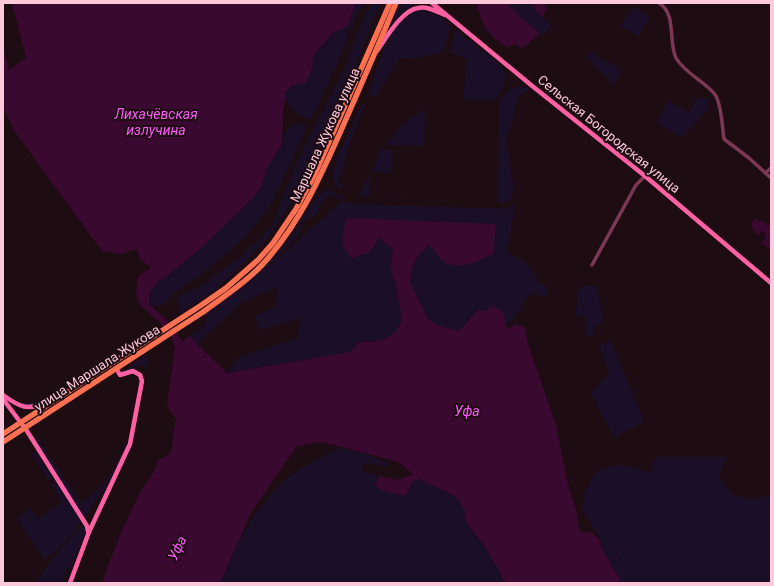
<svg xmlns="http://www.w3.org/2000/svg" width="774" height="586" viewBox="0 0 774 586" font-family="Roboto,sans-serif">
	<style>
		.green { fill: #1b0f27; fill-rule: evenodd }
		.water { fill: #390930 }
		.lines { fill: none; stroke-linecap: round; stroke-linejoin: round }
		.stream { stroke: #390930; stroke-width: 1 }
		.street { stroke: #7c3754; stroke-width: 3.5 }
		.secondary { stroke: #fd61a3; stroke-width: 4.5 }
		.primary { stroke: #fd7051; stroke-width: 5.5 }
		.labels { text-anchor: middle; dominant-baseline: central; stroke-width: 4; stroke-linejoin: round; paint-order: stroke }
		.street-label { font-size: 13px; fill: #fec9db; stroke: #1d0c11 }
		.water-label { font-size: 14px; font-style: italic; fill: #fd58fb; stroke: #1d0c11 }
	</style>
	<rect width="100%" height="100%" fill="#1d0c11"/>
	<g class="green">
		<path d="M355,3H364L348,34L342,54L315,111L310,119C298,117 291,108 284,98C288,86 294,85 306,83L311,71L314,56L334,32L342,27Z"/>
		<path d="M372,3H383L377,12L311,172L268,238L229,278L200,301L181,312L177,297L202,285L238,259L272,226L297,161L345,68L356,34Z"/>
		<path d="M402,3H414L413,6L404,11L388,31L397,10Z"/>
		<path d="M508,3H533C538,14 545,17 551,26L543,36H540L537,29C532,28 509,7 508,3Z"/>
		<path d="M634,7L649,16L639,36L620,26Z"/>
		<path d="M417,9C428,11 444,16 450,26L443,52L418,58L399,59L376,97L369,95C378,65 386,23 417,9Z"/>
		<path d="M455,30C463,36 501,62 504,70C508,81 501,93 494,101L463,99L467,59L450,52Z"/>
		<path d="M592,51L602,61H607L619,68L621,75L613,85L587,57Z"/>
		<path d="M524,86L529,89L518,98L510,130L507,135V141L514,190L509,202L498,203L499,102C508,90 509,87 524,86Z"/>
		<path d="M696,99H709L708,109L682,137L657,123L668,101L689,112Z"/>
		<path d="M362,103L365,104C354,130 345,156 339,183L343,187L342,190L337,187L332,177L337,158Z"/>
		<path d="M422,110L425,111L424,146L386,145L402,125Z"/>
		<path d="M298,122L307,127C295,151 286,176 274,199C255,233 211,269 179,289C166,297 170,309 150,305L149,293L158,281L171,273L199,250L253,198L261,186L267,168L282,145L284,135L286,130Z"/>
		<path d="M381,149L393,150L391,173L371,172Z"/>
		<path d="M369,176V197H411V194L412,197L411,198L361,197L360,193Z"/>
		<path d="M329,190L344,198L343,201L346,204L349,200L355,204L506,209L515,204L507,252L527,263L539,282L548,288V293L544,297L535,293L528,297L514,319L504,326V312L478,311L459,331L437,325L428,319L410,282L412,267L421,252L430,246L484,259L347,218L370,252L379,238L393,249L390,267L396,285L402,319C395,340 380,343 361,341L350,352L227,373L239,357L298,338L301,318L260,330L254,316L275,307L278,287L242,302L197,344L189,336L205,325L206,314L265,268L289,240L318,195ZM334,196L342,201L274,263L297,237L306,220L316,214L326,197Z"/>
		<path d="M585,285L597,286L603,321L594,328L593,336L585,335L587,316L575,317L579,289Z"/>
		<path d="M611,341L644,422L614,437L591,393L609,374L600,345Z"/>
		<path d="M146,355L149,360L147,370L145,366L139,365L127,372L130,366Z"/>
		<path d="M75,377L76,379L43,403L24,406L16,402C39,408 56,390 75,377Z"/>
		<path d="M130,428L122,458L104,490L84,517L34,440L37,437L81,503C110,484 120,460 130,428Z"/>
		<path d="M339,448L366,454L389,464L388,467L363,463L362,471L380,476L375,485L419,479L455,496L465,510L466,523L484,545L506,583H220C236,546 252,511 282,483C298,468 321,458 339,448Z"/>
		<path d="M36,451L53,478L49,481L31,453Z"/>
		<path d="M656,457H728L718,476L733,495L754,500L768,495H771V583H622L602,549L601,540L582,510L584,495L590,481L598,471L610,467L619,465L634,467L649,473Z"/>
		<path d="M56,482L82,520L56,552L44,559L17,518L31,508L38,519L62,502L51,485Z"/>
		<path d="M83,523L86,531L71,568L67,569L62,583H36L46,567Z"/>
	</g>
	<g class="water">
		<path d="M12,3H355L348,26L334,32L318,50L314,56L311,71L306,83L291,86L286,92L283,113L282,145L267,168L261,187L253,198L199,250L171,273L158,281L149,293L150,305L165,318L183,342L189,336L227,373L350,352L361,341C380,343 395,340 402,319L396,285L390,267L393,249L379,238L370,252L352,258C337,244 343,235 347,218L496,224L493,253C483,260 462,269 448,264C442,262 435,251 430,246L421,252L412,267L410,282L428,319L437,325L459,331L478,310L485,311L493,306L504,312L506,328H510L516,324L525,327L529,347L556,425L568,485L577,513L579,531L592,533L599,539L602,549L622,583H506L484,545L466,522L465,510L455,496L419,479L413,481L405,496L382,490L375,485L380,476L397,480L413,474L398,462L334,445L319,442L296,447L251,513L220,583H102C112,553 124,524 139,495C144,484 156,473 158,460L169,455L171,451L176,418L169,410L167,404L175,347L172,338L158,321L140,305L136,293L138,277L151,267L140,260L137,249L120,254L102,251L15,132L3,107V48L9,70L26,58Z"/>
		<path d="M477,3H508C509,7 533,29 537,30L539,35L522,48L515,44L506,47C489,37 480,22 477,3Z"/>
		<path d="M533,3H544L546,8L543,17L537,12Z"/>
		<path d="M755,218L771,226V250L761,243L763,240L767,241L764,237L766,234L761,230L759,236L752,229V222Z"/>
	</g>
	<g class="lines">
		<path class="stream" d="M609,561L625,550"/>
		<g class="street">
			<path d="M659,3C677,14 668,42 676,58C685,74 708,83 716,96C722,108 722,126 724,139L749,158L771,178"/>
			<path d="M765,173L771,168"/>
			<path d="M592,265L636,185L645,176"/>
		</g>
		<g class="secondary">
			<path d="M432,3L531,85L645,176L771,283"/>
			<path d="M377,51C386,38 402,10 418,8C427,6 436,11 445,15"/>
			<path d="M3,395C21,408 26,410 48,403"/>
			<path d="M3,399L27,431L87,526L88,531"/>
			<path d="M70,583L89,532L130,444L142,381L140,375L133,371L120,375L116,368"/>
		</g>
		<g class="primary">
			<path d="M3,434L200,306L226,288L258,260L273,243L296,209L315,174L390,3"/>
			<path d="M3,442L203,312C223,297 245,283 262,265C299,225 321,176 343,126C361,85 379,44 396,3"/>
		</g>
	</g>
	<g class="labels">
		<g class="street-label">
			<text transform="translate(609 134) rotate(39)">Сельская Богородская улица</text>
			<text transform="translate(325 135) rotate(-65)">Маршала Жукова улица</text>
			<text transform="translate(97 368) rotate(-33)">улица Маршала Жукова</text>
		</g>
		<g class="water-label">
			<text x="156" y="114">Лихачёвская<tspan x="156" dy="16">излучина</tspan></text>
			<text x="467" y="411">Уфа</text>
			<text transform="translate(177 548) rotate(-64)">Уфа</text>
		</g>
	</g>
	<rect width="774" height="586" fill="none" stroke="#fec9db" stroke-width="8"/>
</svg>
